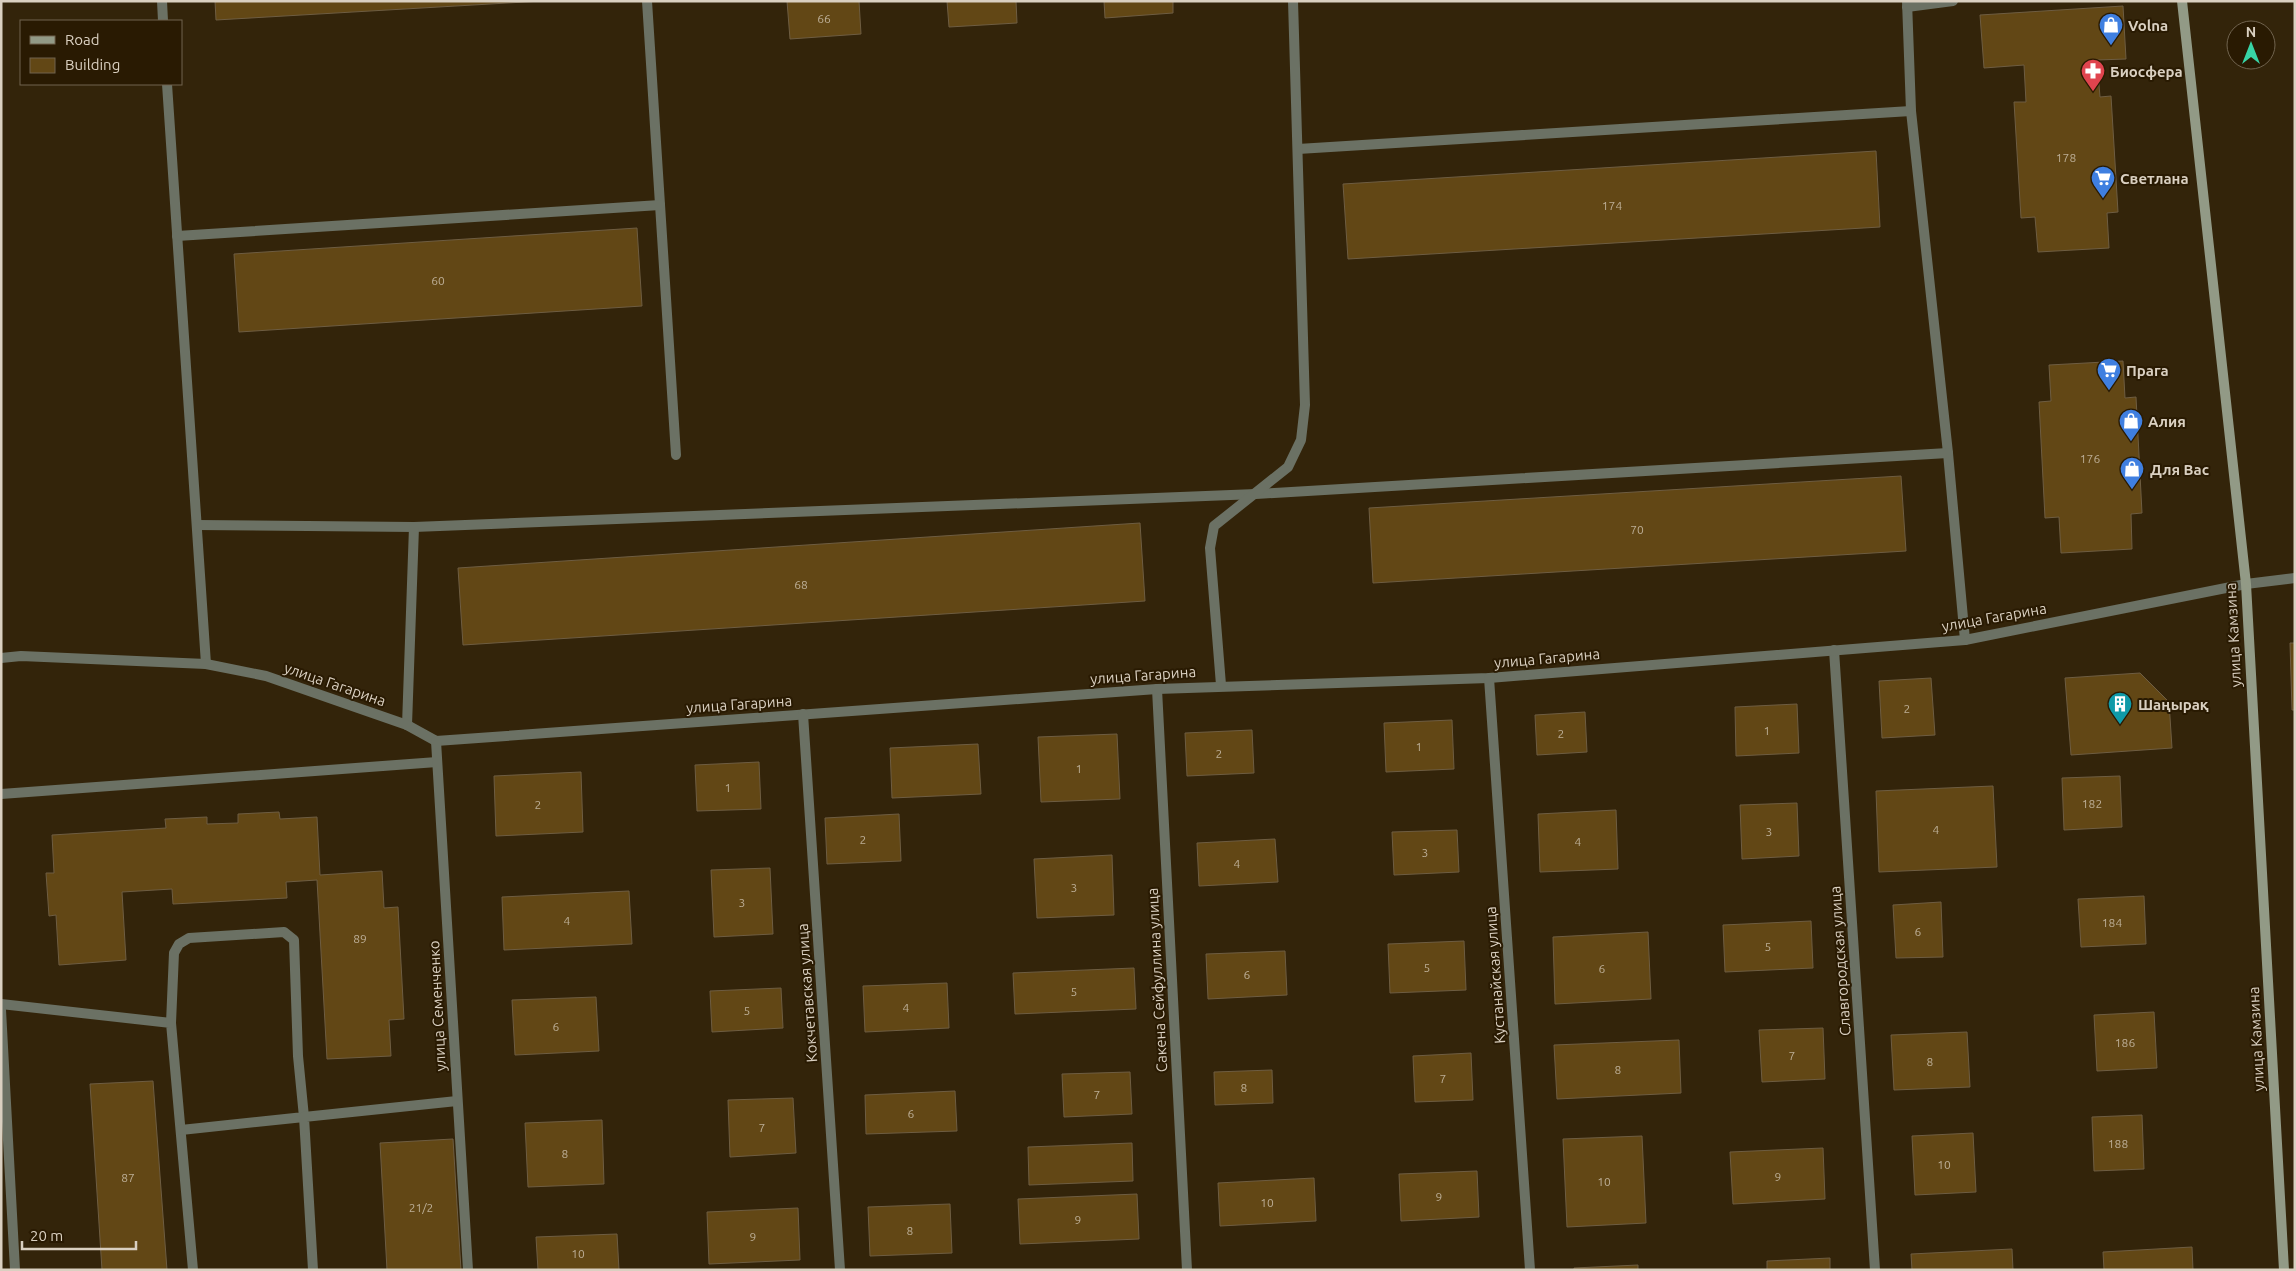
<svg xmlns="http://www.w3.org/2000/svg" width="2296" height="1271" viewBox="0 0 2296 1271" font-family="Ubuntu,sans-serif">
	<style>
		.building { fill: #624715; stroke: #6e5d42 }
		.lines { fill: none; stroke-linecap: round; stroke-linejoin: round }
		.service { stroke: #6b7164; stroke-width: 10 }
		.minor { stroke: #6b7164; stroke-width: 10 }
		.tertiary { stroke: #6b7164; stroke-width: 10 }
		.secondary { stroke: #929a86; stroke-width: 10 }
		.labels { text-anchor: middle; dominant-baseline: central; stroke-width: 4; stroke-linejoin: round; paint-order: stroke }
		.number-label { font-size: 12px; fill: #bcae96 }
		.poi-label { font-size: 15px; font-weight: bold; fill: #dad0c1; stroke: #291a02; text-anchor: start }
		.street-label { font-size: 15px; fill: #dad0c1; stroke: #291a02 }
	</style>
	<rect width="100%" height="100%" fill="#33240a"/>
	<g class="building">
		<path d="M215,1H542L216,20Z"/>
		<path d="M787,1H859L861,34L790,39Z"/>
		<path d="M947,1H1016L1017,23L949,27Z"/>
		<path d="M1104,1H1173V13L1105,18Z"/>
		<path d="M2123,6L2126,59L2097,60L2100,97L2111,96L2118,212L2107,213L2109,248L2038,252L2035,217L2021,218L2014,102H2026L2024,65L1984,68L1980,15Z"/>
		<path d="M1876,151L1880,227L1348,259L1343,184Z"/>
		<path d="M637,228L642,306L239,332L234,254Z"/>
		<path d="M2123,361L2125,398L2136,397L2142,513L2131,514L2132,549L2061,553L2059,517L2045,518L2039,402L2051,401L2049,365Z"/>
		<path d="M1901,476L1906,551L1373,583L1369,508Z"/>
		<path d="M1140,523L1145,601L463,645L458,568Z"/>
		<path d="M2290,643H2295V710H2292Z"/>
		<path d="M2140,673L2169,702L2172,748L2071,755L2065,678Z"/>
		<path d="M1931,678L1935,735L1882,738L1879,681Z"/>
		<path d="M1797,704L1799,753L1736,756L1735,707Z"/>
		<path d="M1585,712L1587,752L1537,755L1535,715Z"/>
		<path d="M1452,720L1454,769L1386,772L1384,723Z"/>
		<path d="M1252,730L1254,773L1187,776L1185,733Z"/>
		<path d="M1117,734L1120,799L1041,802L1038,737Z"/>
		<path d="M978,744L981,794L892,798L890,748Z"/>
		<path d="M759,762L761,809L697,811L695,765Z"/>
		<path d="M581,772L583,832L496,836L494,776Z"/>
		<path d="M2120,776L2122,827L2064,830L2062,778Z"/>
		<path d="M1993,786L1997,867L1879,872L1876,791Z"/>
		<path d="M1797,803L1799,856L1742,859L1740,805Z"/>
		<path d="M1616,810L1618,869L1540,872L1538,814Z"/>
		<path d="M279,812L280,819L317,817L320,875L382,871L384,908L398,907L404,1019L389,1020L391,1056L327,1059L317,880L286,882L287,898L173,904L172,889L122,892L126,960L59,965L56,915L49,916L46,873H54L52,835L166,828L165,819L207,817V824L238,823V814Z"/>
		<path d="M899,814L901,861L827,864L825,818Z"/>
		<path d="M1457,830L1459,872L1394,875L1392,832Z"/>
		<path d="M1275,839L1278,882L1199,886L1197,843Z"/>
		<path d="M1112,855L1114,915L1037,918L1034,859Z"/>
		<path d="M770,868L773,934L714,937L711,870Z"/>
		<path d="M629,891L632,944L504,950L502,897Z"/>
		<path d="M2144,896L2146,944L2081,947L2078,899Z"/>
		<path d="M1941,902L1943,957L1896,958L1893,905Z"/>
		<path d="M1811,921L1813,968L1725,972L1723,925Z"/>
		<path d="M1648,932L1651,999L1555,1004L1553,937Z"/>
		<path d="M1464,941L1466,990L1390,993L1388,944Z"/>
		<path d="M1285,951L1287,995L1208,999L1206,954Z"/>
		<path d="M1134,968L1136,1009L1015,1014L1013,973Z"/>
		<path d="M947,983L949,1028L865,1032L863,986Z"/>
		<path d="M781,988L783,1028L712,1032L710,991Z"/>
		<path d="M596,997L599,1051L515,1055L512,1000Z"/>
		<path d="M2154,1012L2157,1068L2097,1071L2094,1015Z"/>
		<path d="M1823,1028L1825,1079L1762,1082L1759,1030Z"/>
		<path d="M1967,1032L1970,1087L1894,1090L1891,1035Z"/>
		<path d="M1679,1040L1681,1093L1557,1099L1554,1045Z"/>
		<path d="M1471,1053L1473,1100L1415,1102L1413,1056Z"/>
		<path d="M1272,1070L1273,1103L1215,1105L1214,1072Z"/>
		<path d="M1130,1072L1132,1114L1064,1117L1062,1074Z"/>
		<path d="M153,1081L167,1270H102L90,1084Z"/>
		<path d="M955,1091L957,1131L866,1134L865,1095Z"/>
		<path d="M793,1098L796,1153L730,1157L728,1100Z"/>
		<path d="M2142,1115L2144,1169L2094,1171L2092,1117Z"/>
		<path d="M602,1120L604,1184L528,1187L525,1123Z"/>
		<path d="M1973,1133L1976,1192L1915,1195L1912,1136Z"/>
		<path d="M1642,1136L1646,1223L1567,1227L1563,1139Z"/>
		<path d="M453,1139L461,1270H387L380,1143Z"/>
		<path d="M1132,1143L1133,1181L1029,1185L1028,1147Z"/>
		<path d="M1823,1148L1825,1199L1733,1204L1730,1152Z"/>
		<path d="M1477,1171L1479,1217L1401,1221L1399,1174Z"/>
		<path d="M1314,1178L1316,1221L1220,1226L1218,1183Z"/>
		<path d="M1137,1194L1139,1239L1020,1244L1018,1199Z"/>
		<path d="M950,1204L952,1253L870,1256L868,1207Z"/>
		<path d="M798,1208L800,1260L709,1264L707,1212Z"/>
		<path d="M617,1234L619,1270H538L536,1237Z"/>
		<path d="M2192,1247L2193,1270H2104L2103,1252Z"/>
		<path d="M2012,1249L2013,1270H1912L1911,1254Z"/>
		<path d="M1830,1258V1270H1767V1261Z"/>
		<path d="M1638,1265V1270H1574V1268Z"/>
	</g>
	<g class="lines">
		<g class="service">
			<path d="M162,1L163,21"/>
			<path d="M647,1L676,455"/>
			<path d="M1907,1L1911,111L1948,453L1965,640"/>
			<path d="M1907,7L1953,1"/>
			<path d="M167,84L206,664"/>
			<path d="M1298,149L1911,111"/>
			<path d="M177,236L660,205"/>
			<path d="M197,525L414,527L1256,494L1948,453"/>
			<path d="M1221,685L1210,548L1214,526L1288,467L1301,440L1305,405L1293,1"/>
			<path d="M407,725L414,527"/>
			<path d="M1,794L437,762"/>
			<path d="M1,1004L171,1023L193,1270"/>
			<path d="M1,1010L15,1270"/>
			<path d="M171,1023L174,953L179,944L189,938L284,932L294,940L298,1056L304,1117L181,1130"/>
			<path d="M313,1270L304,1117L457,1101"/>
		</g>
		<g class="minor">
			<path d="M1834,650L1875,1270"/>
			<path d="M1,658L21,656L206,664L266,676L407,725L436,741L1157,689L1489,678L1965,640L2246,584"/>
			<path d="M1489,678L1530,1270"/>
			<path d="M1157,689L1187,1270"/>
			<path d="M803,714L840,1270"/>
			<path d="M436,741L468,1270"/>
		</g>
		<path class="tertiary" d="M2246,584L2295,578"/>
		<path class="secondary" d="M2182,1L2246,584L2284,1270"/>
	</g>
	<defs>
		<symbol id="shop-pin" viewBox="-11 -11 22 30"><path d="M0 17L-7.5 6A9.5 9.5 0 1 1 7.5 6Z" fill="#3f7fe0" stroke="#291a02"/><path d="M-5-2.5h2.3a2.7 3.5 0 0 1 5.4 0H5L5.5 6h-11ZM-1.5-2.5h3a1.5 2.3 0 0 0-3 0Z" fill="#fff"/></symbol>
		<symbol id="pharmacy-pin" viewBox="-11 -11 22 30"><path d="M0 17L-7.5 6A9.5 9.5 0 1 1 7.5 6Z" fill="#e0444e" stroke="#291a02"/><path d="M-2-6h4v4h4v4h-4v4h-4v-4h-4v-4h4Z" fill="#fff"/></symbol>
		<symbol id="supermarket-pin" viewBox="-11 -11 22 30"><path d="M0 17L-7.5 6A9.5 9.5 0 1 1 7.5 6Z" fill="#3f7fe0" stroke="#291a02"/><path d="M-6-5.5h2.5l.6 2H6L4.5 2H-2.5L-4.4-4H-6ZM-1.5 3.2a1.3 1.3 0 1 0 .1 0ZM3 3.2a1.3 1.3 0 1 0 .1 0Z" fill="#fff"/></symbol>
		<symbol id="building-pin" viewBox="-11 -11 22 30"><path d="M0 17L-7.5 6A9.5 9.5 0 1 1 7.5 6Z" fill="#0f9aa8" stroke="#291a02"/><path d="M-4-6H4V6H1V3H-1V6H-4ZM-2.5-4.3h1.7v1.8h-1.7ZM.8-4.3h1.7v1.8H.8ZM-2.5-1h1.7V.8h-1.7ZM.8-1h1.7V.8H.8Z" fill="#fff"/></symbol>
	</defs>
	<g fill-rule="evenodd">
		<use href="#shop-pin" x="2097" y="11" width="28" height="38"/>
		<use href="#pharmacy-pin" x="2079" y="57" width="28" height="38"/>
		<use href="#supermarket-pin" x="2089" y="164" width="28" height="38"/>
		<use href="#supermarket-pin" x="2095" y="356" width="28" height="38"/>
		<use href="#shop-pin" x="2117" y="407" width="28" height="38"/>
		<use href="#shop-pin" x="2118" y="455" width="28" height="38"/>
		<use href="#building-pin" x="2106" y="690" width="28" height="38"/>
	</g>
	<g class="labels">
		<g class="number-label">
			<text x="824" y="18">66</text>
			<text x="2066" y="157">178</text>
			<text x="1612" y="205">174</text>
			<text x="438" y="280">60</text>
			<text x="2090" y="458">176</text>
			<text x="1637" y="529">70</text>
			<text x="801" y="584">68</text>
			<text x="1907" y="708">2</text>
			<text x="1767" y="730">1</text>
			<text x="1561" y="733">2</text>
			<text x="1419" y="746">1</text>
			<text x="1219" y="753">2</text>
			<text x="1079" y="768">1</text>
			<text x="728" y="787">1</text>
			<text x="2092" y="803">182</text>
			<text x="538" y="804">2</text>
			<text x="1936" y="829">4</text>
			<text x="1769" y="831">3</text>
			<text x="863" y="839">2</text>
			<text x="1578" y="841">4</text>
			<text x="1425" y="852">3</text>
			<text x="1237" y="863">4</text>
			<text x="1074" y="887">3</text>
			<text x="742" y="902">3</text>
			<text x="567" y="920">4</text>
			<text x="2112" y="922">184</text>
			<text x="1918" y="931">6</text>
			<text x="360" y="938">89</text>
			<text x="1768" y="946">5</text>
			<text x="1427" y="967">5</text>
			<text x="1602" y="968">6</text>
			<text x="1247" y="974">6</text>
			<text x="1074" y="991">5</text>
			<text x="906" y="1007">4</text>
			<text x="747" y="1010">5</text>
			<text x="556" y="1026">6</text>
			<text x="2125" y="1042">186</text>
			<text x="1792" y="1055">7</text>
			<text x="1930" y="1061">8</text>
			<text x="1618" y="1069">8</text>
			<text x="1443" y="1078">7</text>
			<text x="1244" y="1087">8</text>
			<text x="1097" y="1094">7</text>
			<text x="911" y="1113">6</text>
			<text x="762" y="1127">7</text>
			<text x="2118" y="1143">188</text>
			<text x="565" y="1153">8</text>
			<text x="1944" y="1164">10</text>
			<text x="1778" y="1176">9</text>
			<text x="128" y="1177">87</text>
			<text x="1604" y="1181">10</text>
			<text x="1439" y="1196">9</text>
			<text x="1267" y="1202">10</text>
			<text x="421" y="1207">21/2</text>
			<text x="1078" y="1219">9</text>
			<text x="910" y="1230">8</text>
			<text x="753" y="1236">9</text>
			<text x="578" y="1253">10</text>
		</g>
		<g class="poi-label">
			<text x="2128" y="25">Volna</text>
			<text x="2110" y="71">Биосфера</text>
			<text x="2120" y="178">Светлана</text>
			<text x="2126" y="370">Прага</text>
			<text x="2148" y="421">Алия</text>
			<text x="2150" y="469">Для Вас</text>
			<text x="2138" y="704">Шаңырақ</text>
		</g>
		<g class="street-label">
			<text transform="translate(1994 617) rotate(-10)">улица Гагарина</text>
			<text transform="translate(2233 635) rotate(-93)">улица Камзина</text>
			<text transform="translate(1547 658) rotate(-5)">улица Гагарина</text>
			<text transform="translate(1143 675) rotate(-4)">улица Гагарина</text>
			<text transform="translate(335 684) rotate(19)">улица Гагарина</text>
			<text transform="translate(739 704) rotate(-4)">улица Гагарина</text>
			<text transform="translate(1840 961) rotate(-94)">Славгородская улица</text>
			<text transform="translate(1495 975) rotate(-94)">Кустанайская улица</text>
			<text transform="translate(1157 980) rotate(-93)">Сакена Сейфуллина улица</text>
			<text transform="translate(807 993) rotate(-94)">Кокчетавская улица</text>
			<text transform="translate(437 1006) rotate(-93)">улица Семенченко</text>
			<text transform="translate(2256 1039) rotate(-93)">улица Камзина</text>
		</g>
	</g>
	<rect width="2296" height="1271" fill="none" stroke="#dad0c1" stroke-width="5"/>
	<rect x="20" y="20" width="162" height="65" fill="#291a02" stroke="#70634e"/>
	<rect x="30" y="36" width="25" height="8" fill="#929a86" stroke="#70634e"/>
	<text x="65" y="45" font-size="15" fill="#dad0c1">Road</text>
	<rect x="30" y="58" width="25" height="15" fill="#624715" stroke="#70634e"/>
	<text x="65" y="70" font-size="15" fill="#dad0c1">Building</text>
	<g transform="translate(2251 45)"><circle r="24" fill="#291a02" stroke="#70634e"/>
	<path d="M0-4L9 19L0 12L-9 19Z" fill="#38d4a6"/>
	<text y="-8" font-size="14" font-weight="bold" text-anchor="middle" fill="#dad0c1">N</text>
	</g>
	<path d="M22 1241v8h114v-8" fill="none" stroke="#dad0c1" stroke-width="2.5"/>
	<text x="30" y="1241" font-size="15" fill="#dad0c1" stroke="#291a02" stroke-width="4" paint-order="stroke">20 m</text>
</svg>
